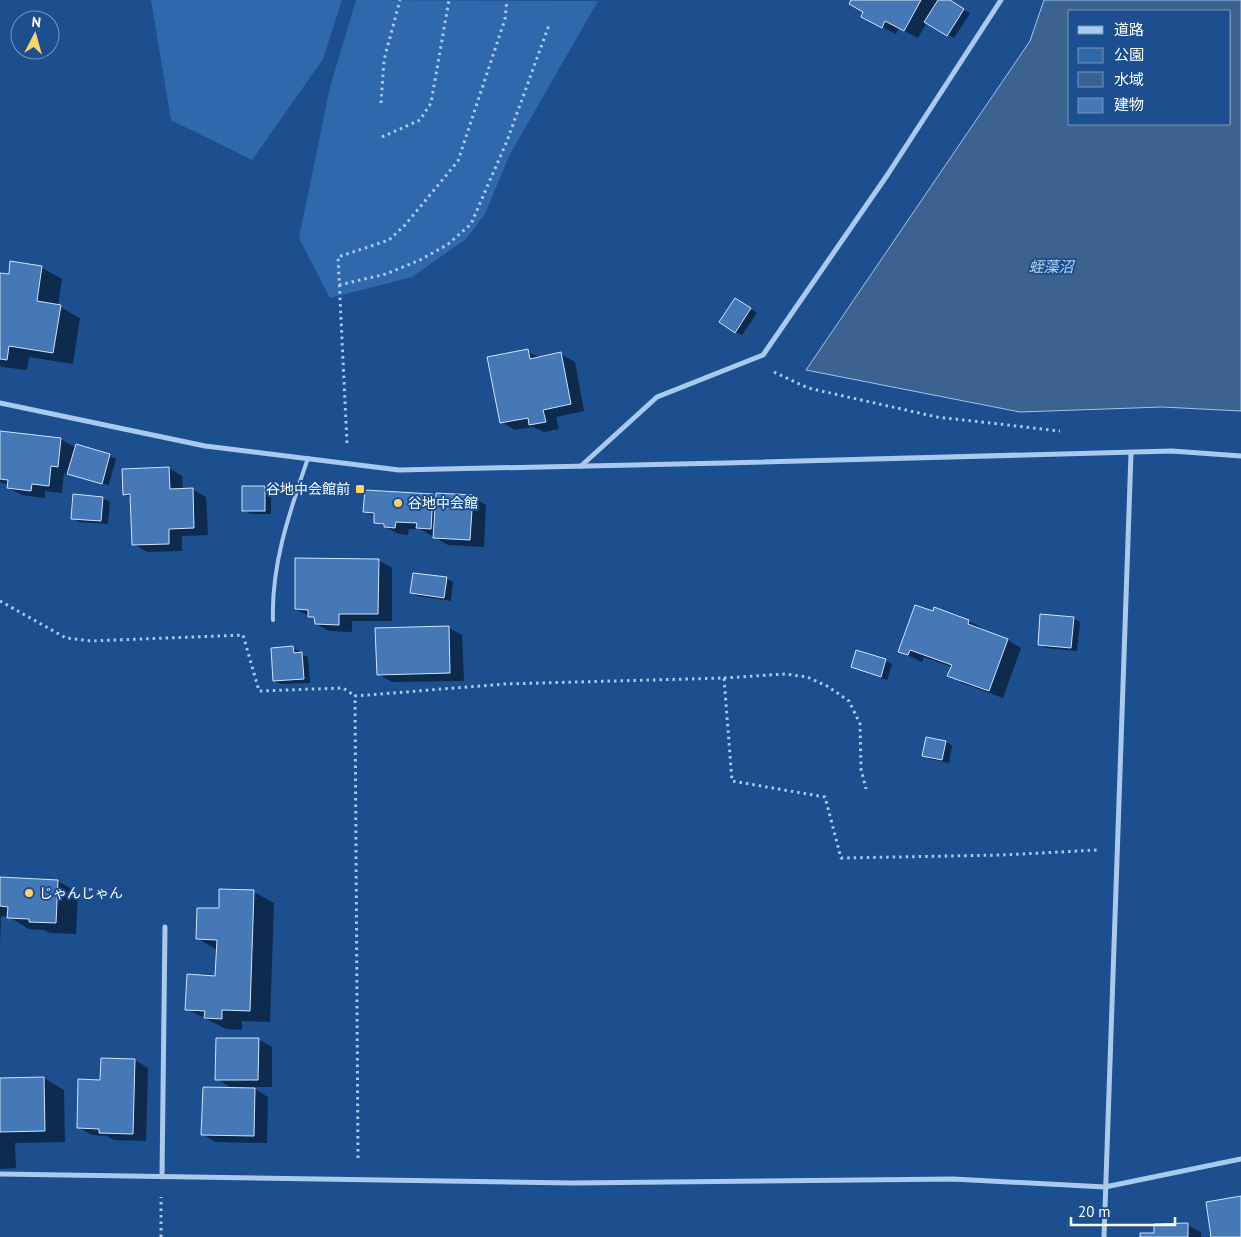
<svg xmlns="http://www.w3.org/2000/svg" width="1241" height="1237" viewBox="0 0 1241 1237" font-family="'PT Sans','Noto Sans JP',sans-serif">
	<style>
		.green { fill: #2e69ad }
		.water { fill: #3c6290; stroke: #9cc4f0; fill-rule: evenodd }
		.shadow { fill: #0007 }
		.building { fill: #4478b7; stroke: #cfe3fa }
		.lines { fill: none; stroke-linecap: round; stroke-linejoin: round }
		.path { stroke: #a9c9ee; stroke-width: 3; stroke-dasharray: 2.5 4; stroke-linecap: butt }
		.service { stroke: #a9c9ee; stroke-width: 4 }
		.minor { stroke: #a9c9ee; stroke-width: 5 }
		.poi-dot { fill: #ffd166; stroke: #1b4f8f; stroke-width: 2 }
		.labels { text-anchor: middle; dominant-baseline: central; stroke-width: 4; stroke-linejoin: round; paint-order: stroke }
		.poi-label { font-size: 14px; fill: #fff; stroke: #1b4f8f; text-anchor: start }
		.water-label { font-size: 15px; font-style: italic; fill: #b5d3f5; stroke: #1b4f8f }
	</style>
	<rect width="100%" height="100%" fill="#1b4f8f"/>
	<g class="green">
		<path d="M151,0H342L323,59L252,160L171,120Z"/>
		<path d="M356,0L598,1L509,156L485,214L466,239L412,277L330,298L299,238L330,87Z"/>
	</g>
	<path class="water" d="M1044,0H1241V411L1162,407L1020,412L806,370L1030,41ZM1070,11H1230V124H1070Z"/>
	<g class="shadow">
		<path d="M852,0H948L927,22L918,38L899,28L896,34L876,24Z"/>
		<path d="M964,10L970,13L954,38L948,35Z"/>
		<path d="M42,268L62,279L58,306L80,318L73,364L29,357L27,370L2,367L0,366V274L10,275Z"/>
		<path d="M742,303L757,313L742,335L735,332Z"/>
		<path d="M527,351L540,358L561,354L575,362L584,411L556,417L559,429L544,432L533,427L515,430L502,422Z"/>
		<path d="M0,432L61,439L76,448L77,446L110,456L116,459L108,487V485L64,473L62,493L45,491V498L22,495L8,488L9,485L0,482Z"/>
		<path d="M169,468L182,476L183,490L192,489L206,497L208,535L182,536V551L147,552L133,544L131,498L124,494Z"/>
		<path d="M265,488L271,491V514H250L244,510Z"/>
		<path d="M74,495L103,498L110,502L108,524L79,522L72,518Z"/>
		<path d="M432,495L436,498L473,497L486,505L484,547L448,545L420,529H409L408,535L399,534L375,522V517L365,511Z"/>
		<path d="M378,560L392,568V621H352V632L329,631L316,624V620L296,609Z"/>
		<path d="M414,575L447,579L453,582L451,601L418,596L411,593Z"/>
		<path d="M935,608L969,621L982,628V630L1008,640L1021,648L1003,698L962,683L949,675L952,667L924,657L922,662L899,651L933,613Z"/>
		<path d="M1073,618L1080,622L1077,651L1046,648L1039,645Z"/>
		<path d="M449,628L462,635L464,681L392,682L378,674Z"/>
		<path d="M293,648L299,651V654L308,657L310,683L281,684L274,681Z"/>
		<path d="M886,661L892,664L887,680L859,670L852,667Z"/>
		<path d="M927,738L946,742L952,745L949,763L930,759L923,755Z"/>
		<path d="M0,878L58,881L78,893L76,934L50,933L44,930L29,929L9,917L1,916L0,945Z"/>
		<path d="M254,892L274,903L270,1022L242,1021V1030L226,1029L187,1009L216,977L217,950L197,938L220,909Z"/>
		<path d="M258,1039L272,1047V1087H251L268,1097L267,1143L216,1142L202,1134L233,1089L217,1079Z"/>
		<path d="M135,1060L148,1068L146,1141L114,1140L107,1136L92,1135L78,1127L101,1081Z"/>
		<path d="M44,1078L64,1090L65,1142L15,1143L16,1168L0,1169V1079Z"/>
		<path d="M1187,1225L1201,1232V1237H1141Z"/>
	</g>
	<g class="building">
		<path d="M851,0H921L904,31L885,21L882,28L861,17L863,12L849,4Z"/>
		<path d="M938,0H950L964,9L947,36L924,22Z"/>
		<path d="M10,261L42,266L37,301L61,305L53,353L9,346L7,360L0,359V273L9,274Z"/>
		<path d="M735,298L751,308L735,333L719,322Z"/>
		<path d="M528,349L530,359L561,352L571,404L543,410L546,422L529,425L528,418L500,423L487,357Z"/>
		<path d="M0,431L61,438L58,467L51,466L49,486L32,484L31,491L7,488L8,480L0,479Z"/>
		<path d="M76,444L110,454L102,484L67,474Z"/>
		<path d="M169,467L170,489L193,488L194,528L169,529V544L132,545L130,494L123,495L122,469Z"/>
		<rect x="242" y="486" width="23" height="25"/>
		<path d="M365,490L433,494L431,529L416,528L417,523L396,522L395,528L384,527V524L374,523V513L363,512Z"/>
		<path d="M436,493L473,495L470,540L433,538Z"/>
		<path d="M73,494L103,497L101,521L71,519Z"/>
		<path d="M295,558L379,559L378,614H339V625L315,624L314,617H308V610L295,609Z"/>
		<path d="M413,573L447,577L444,598L410,593Z"/>
		<path d="M915,605L933,611L934,607L969,620L968,624L1008,639L989,691L947,676L952,665L910,650L908,655L898,652Z"/>
		<path d="M1040,614L1074,617L1071,648L1038,645Z"/>
		<path d="M449,626L450,673L377,675L375,628Z"/>
		<path d="M293,646L294,653L302,652L304,679L273,681L271,648Z"/>
		<path d="M856,650L886,659L881,677L851,667Z"/>
		<path d="M926,737L946,741L942,760L922,756Z"/>
		<path d="M0,877L58,880L56,923L29,922V919L7,918L8,907L0,906Z"/>
		<path d="M219,889L254,890L250,1011L222,1010V1019L204,1018L205,1011L185,1010L187,974L215,976L217,940L196,939L197,908H219Z"/>
		<path d="M216,1038H259L258,1080H215Z"/>
		<path d="M101,1058L135,1059L133,1134L99,1133V1129L77,1128L78,1079L100,1080Z"/>
		<path d="M44,1077L45,1131L0,1132V1078Z"/>
		<path d="M203,1087L255,1088L254,1136L201,1135Z"/>
		<path d="M1241,1196V1237H1211L1206,1202Z"/>
		<path d="M1188,1223V1237H1140V1233H1154V1224Z"/>
	</g>
	<g class="lines">
		<g class="path">
			<path d="M381,103L384,60L400,0"/>
			<path d="M382,137L420,120L431,103L449,0"/>
			<path d="M339,285L386,274L420,260L447,245L471,224L507,141L549,25"/>
			<path d="M774,372L808,388L937,417L1060,431"/>
			<path d="M347,443L338,257L389,240L405,225L458,161L505,19L507,0"/>
			<path d="M0,601L66,638L91,641L243,635L259,691L343,688L355,696"/>
			<path d="M724,678L785,674L807,677L827,686L849,701L860,724L861,769L866,789"/>
			<path d="M358,1158L355,696L505,684L724,678L732,781L825,797L841,858L1003,855L1097,850"/>
			<path d="M161,1237V1197"/>
		</g>
		<path class="service" d="M273,620C271,564 290,511 308,458"/>
		<g class="minor">
			<path d="M0,403L205,446L399,470L724,463L1172,451L1241,456"/>
			<path d="M581,466L657,397L763,355L888,174L1001,0"/>
			<path d="M0,1174L572,1183L953,1179L1105,1187L1241,1159"/>
			<path d="M162,1177L165,927"/>
			<path d="M1104,1237L1131,453"/>
		</g>
	</g>
	<g class="poi-dot">
		<rect x="355" y="484" width="10" height="10" rx="2.5"/>
		<circle cx="398" cy="503" r="5"/>
		<circle cx="29" cy="893" r="5"/>
	</g>
	<g class="labels">
		<g class="poi-label">
			<text x="350" y="489" text-anchor="end">谷地中会館前</text>
			<text x="408" y="503">谷地中会館</text>
			<text x="39" y="893">じゃんじゃん</text>
		</g>
		<g class="water-label">
			<text x="1051" y="266">蛭藻沼</text>
		</g>
	</g>
	<rect x="1068" y="10" width="162" height="115" fill="#1b4f8f" stroke="#7695bc"/>
	<rect x="1078" y="26" width="25" height="8" fill="#a9c9ee" stroke="#7695bc"/>
	<text x="1114" y="35" font-size="15" fill="#ffffff">道路</text>
	<rect x="1078" y="48" width="25" height="15" fill="#2e69ad" stroke="#7695bc"/>
	<text x="1114" y="60" font-size="15" fill="#ffffff">公園</text>
	<rect x="1078" y="72" width="25" height="15" fill="#3c6290" stroke="#7695bc"/>
	<text x="1114" y="85" font-size="15" fill="#ffffff">水域</text>
	<rect x="1078" y="98" width="25" height="15" fill="#4478b7" stroke="#7695bc"/>
	<text x="1114" y="110" font-size="15" fill="#ffffff">建物</text>
	<g transform="translate(35 35) rotate(6)"><circle r="24" fill="#1b4f8f" stroke="#7695bc"/>
	<path d="M0-4L9 19L0 12L-9 19Z" fill="#ffd166"/>
	<text y="-8" font-size="14" font-weight="bold" text-anchor="middle" fill="#ffffff">N</text>
	</g>
	<path d="M1071 1217v8h104v-8" fill="none" stroke="#ffffff" stroke-width="2.5"/>
	<text x="1078" y="1217" font-size="15" fill="#ffffff" stroke="#1b4f8f" stroke-width="4" paint-order="stroke">20 m</text>
</svg>
